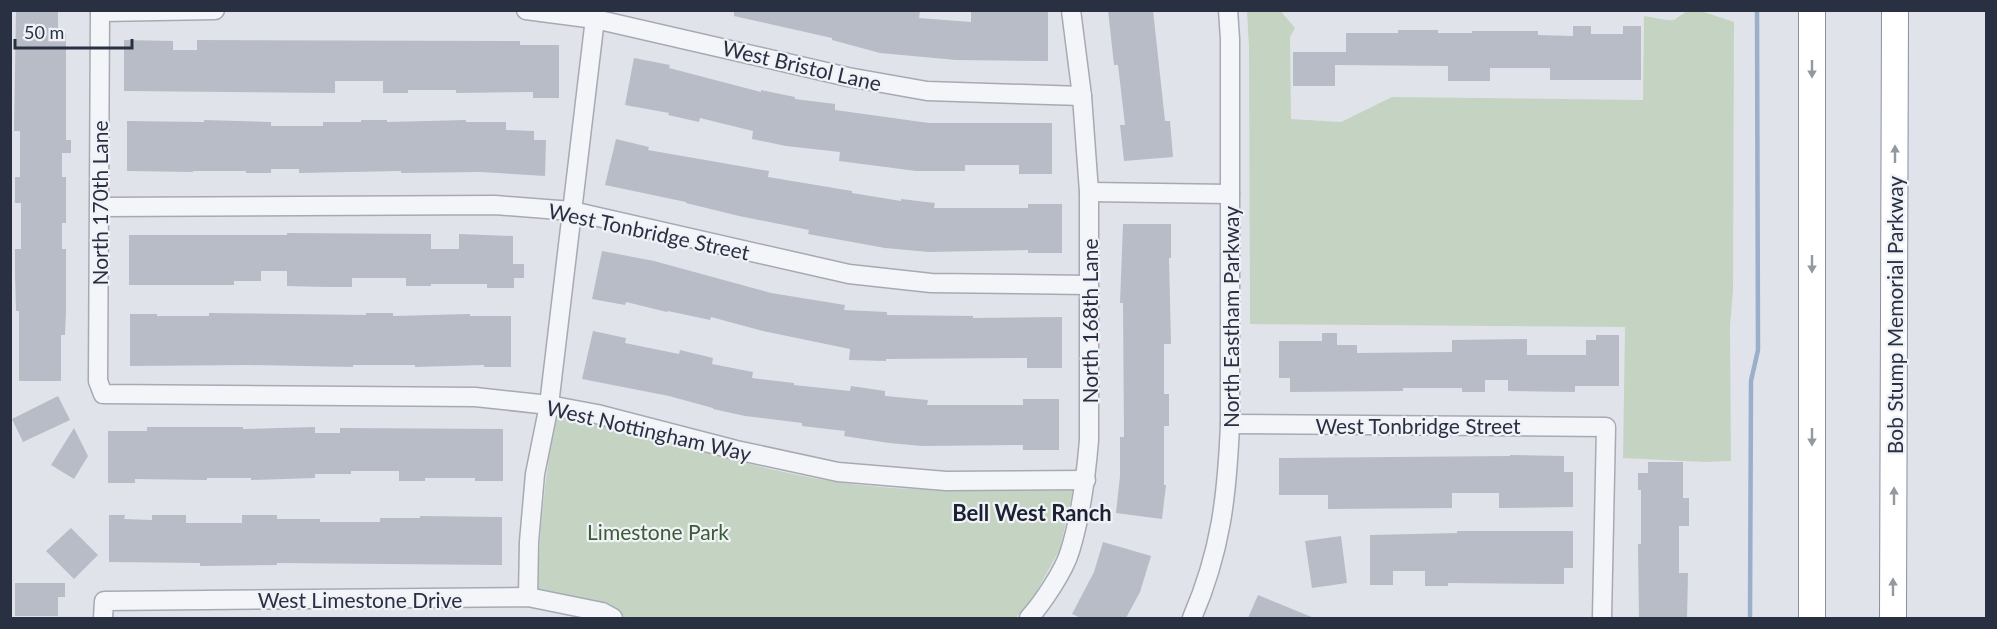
<svg xmlns="http://www.w3.org/2000/svg" width="1997" height="629" viewBox="0 0 1997 629" font-family="Lato,sans-serif">
	<style>
		.green { fill: #c5d4c2 }
		.lines { fill: none; stroke-linecap: round; stroke-linejoin: round }
		.stream { stroke: #9baeca; stroke-width: 4.5 }
		.building { fill: #b8bcc7 }
		.minor-casing { stroke: #a6aab4; stroke-width: 21 }
		.highway-casing { stroke: #888fa1; stroke-width: 28 }
		.minor { stroke: #f3f5f8; stroke-width: 18 }
		.highway { stroke: #fff; stroke-width: 26 }
		.oneway { fill: #9498a0 }
		.labels { text-anchor: middle; dominant-baseline: central; stroke-width: 4.5; stroke-linejoin: round; paint-order: stroke }
		.street-label { font-size: 21px; fill: #293042; stroke: #f0f2f7 }
		.park-label { font-size: 21px; fill: #3a5d36; stroke: #f0f2f7 }
		.neighbourhood-label { font-size: 22px; font-weight: bold; fill: #1b2132; stroke: #f0f2f7 }
	</style>
	<rect width="100%" height="100%" fill="#e1e3ea"/>
	<g class="green">
		<path d="M1247,11H1282L1283,14L1295,28L1290,37L1291,119L1341,122L1392,97L1643,100L1644,16L1667,20H1674L1687,11H1701L1734,22L1733,291L1730,325L1731,461L1704,462L1623,458L1625,327L1250,324L1249,47Z"/>
		<path d="M556,416C651,434 742,467 836,482C915,493 994,491 1073,490L1060,549L1033,598L1016,618H626L607,603L538,589C539,530 545,475 556,416Z"/>
	</g>
	<g class="lines">
		<path class="stream" d="M1750,618L1751,381L1758,350L1757,10"/>
	</g>
	<g class="building">
		<path d="M16,10H58V33H66V140H71V153H62V177H66V223H62V249H66V311L65,335H61V381H19V311H16L15,275V249H21V203H15V177H20V131H14Z"/>
		<path d="M734,10H920L919,18L971,22V10L1048,12V61L956,60L880,53L832,40V38L734,16Z"/>
		<path d="M1108,10H1153L1165,121H1170L1173,157L1124,161L1120,125H1125L1118,65H1114Z"/>
		<path d="M1573,26H1591V34H1623V26H1641V80H1550V68H1490V81H1448V66L1335,65V86H1293V52H1346V33H1398V30H1438V33H1472V31H1538V35L1573,36Z"/>
		<path d="M124,40L173,41V50H197V40L520,41V45H559V98H533V92L456,93V90H408V93H383V81H335V93L124,91Z"/>
		<path d="M634,58L670,65L669,68L761,92V90L795,97V99L835,104V110L929,123H1052V174H1019V165H965V171H916L839,161L840,152L786,146L752,139L753,131L700,118L699,122L668,115L669,113L625,105Z"/>
		<path d="M204,120L271,122V126H323V122H361V120H387V122L466,120V122H506V130L534,131V140H546L545,176L480,172L401,173V171L299,173V169H271V173H246V171H193V172L127,171V121L204,122Z"/>
		<path d="M616,139L649,147L648,150L769,171L768,177L852,191V193L901,201V199L935,203L934,208H1028V204H1062V253H1028V250L929,252L885,248L808,234L809,230L739,216L686,203V202L605,185Z"/>
		<path d="M1123,224H1171V258H1169L1171,344H1164V394H1169V426H1164V485H1166L1162,519L1116,513L1120,476V437H1124L1123,303H1120Z"/>
		<path d="M287,233L431,234V249H459V234L513,236V264H524V278H514V288H487V284H431V286H406V278H352V287H326L287,286V271H261V281H234V285H129V235H287Z"/>
		<path d="M602,251L654,261L771,293L845,305L844,310L887,312V315L973,316V318L1062,317V368H1027V358L886,359V361L849,360L850,349L763,331L711,317L710,320L668,311L667,312L626,302L625,305L592,299Z"/>
		<path d="M209,313L366,315V313H393V316L470,314V316H511V367H484V365L415,367V365H353V367L249,365L130,366V314H157V316H209Z"/>
		<path d="M593,331L626,338L625,343L679,354L680,350L713,358L712,364L753,372L752,378L794,383V385L850,391L851,386L885,391V396L928,400L927,405H1023V399H1059V450H1023V445L922,446L889,443L844,436L845,431L802,426V423L745,416L713,409V408L669,396L582,379Z"/>
		<path d="M1322,333H1337V345H1357V353L1452,352V340L1527,339V355H1586V340H1596V335H1619V386H1575V392L1508,391V380H1485V392H1462V388H1403V391L1290,392V378H1279V341H1322Z"/>
		<path d="M58,396L70,420L23,442L12,419Z"/>
		<path d="M147,427H243V429L315,427V433H340V428L503,429V481H475V478H425V481H399V471H351V474H315V478L251,480V478H207V480L135,479V483H108V431H147Z"/>
		<path d="M74,428L88,456L74,479L51,465Z"/>
		<path d="M1510,455L1564,456V472H1573V507L1499,508V493H1452V508L1328,509V495H1279V458L1510,456Z"/>
		<path d="M1648,462H1683V498H1689V526H1679V573H1688L1687,618H1639L1638,544H1641V490H1638V473H1648Z"/>
		<path d="M109,515H125L124,519L152,520V515H186V523H242V515H277V519H320V522H380V518H420V516L502,517V565L277,563V565L200,566V563L109,562Z"/>
		<path d="M71,528L98,555L74,579L46,551Z"/>
		<path d="M1457,531H1573V568H1564V584L1448,583V586H1425V571H1393V585H1370V535L1457,533Z"/>
		<path d="M1341,536L1347,583L1312,588L1305,541Z"/>
		<path d="M1103,542L1151,556L1140,592L1126,618H1081L1072,614L1094,572Z"/>
		<path d="M15,583H65V597H58V616H15Z"/>
		<path d="M1258,595L1314,618H1248Z"/>
	</g>
	<g class="lines">
		<defs>
			<g id="minor">
				<path d="M100,10L98,381L103,394L475,397L549,405L597,414L736,450L838,472L946,481L1086,480"/>
				<path d="M526,10L595,19L848,77L927,91L1082,96"/>
				<path d="M100,12L215,10"/>
				<path d="M1089,192L1230,194"/>
				<path d="M100,207L495,205L572,211L849,274L931,283L1088,285"/>
				<path d="M1230,424L1606,427L1602,618"/>
				<path d="M528,597L529,542L535,474L549,405L596,10"/>
				<path d="M103,618L104,601L528,597L602,612L613,618"/>
				<path d="M1029,618C1043,602 1064,571 1070,551C1081,515 1086,477 1089,440V192L1082,96L1071,10"/>
				<path d="M1192,618C1221,551 1227,496 1230,424V39L1228,10"/>
			</g>
			<g id="highway">
				<path d="M1812,618V10"/>
				<path d="M1893,618L1895,10"/>
			</g>
		</defs>
		<use href="#minor" class="minor-casing"/>
		<use href="#highway" class="highway-casing"/>
		<use href="#minor" class="minor"/>
		<use href="#highway" class="highway"/>
	</g>
	<defs><path id="oneway-solid" d="M-6-.8H1V-3.2L6.5 0L1 3.2V.8H-6Z" transform="scale(1.5)"/></defs>
	<g class="oneway">
		<use href="#oneway-solid" transform="translate(1812 69) rotate(90)"/>
		<use href="#oneway-solid" transform="translate(1895 154) rotate(-90)"/>
		<use href="#oneway-solid" transform="translate(1812 264) rotate(90)"/>
		<use href="#oneway-solid" transform="translate(1812 437) rotate(90)"/>
		<use href="#oneway-solid" transform="translate(1894 496) rotate(-90)"/>
		<use href="#oneway-solid" transform="translate(1893 587) rotate(-90)"/>
	</g>
	<g class="labels">
		<g class="street-label">
			<text transform="translate(802 65) rotate(13)">West Bristol Lane</text>
			<text transform="translate(99 203) rotate(-90)">North 170th Lane</text>
			<text transform="translate(649 231) rotate(12)">West Tonbridge Street</text>
			<text transform="translate(1894 315) rotate(-90)">Bob Stump Memorial Parkway</text>
			<text transform="translate(1230 317) rotate(-90)">North Eastham Parkway</text>
			<text transform="translate(1089 321) rotate(-90)">North 168th Lane</text>
			<text x="1418" y="425">West Tonbridge Street</text>
			<text transform="translate(649 430) rotate(13)">West Nottingham Way</text>
			<text x="360" y="599">West Limestone Drive</text>
		</g>
		<g class="park-label">
			<text x="658" y="531">Limestone Park</text>
		</g>
		<g class="neighbourhood-label">
			<text x="1032" y="512">Bell West Ranch</text>
		</g>
	</g>
	<rect width="1997" height="629" fill="none" stroke="#293042" stroke-width="24"/>
	<path d="M15 39v9h117v-9" fill="none" stroke="#293042" stroke-width="3"/>
	<text x="24" y="39" font-size="18" fill="#293042" stroke="#f0f2f7" stroke-width="4.5" paint-order="stroke">50 m</text>
</svg>
